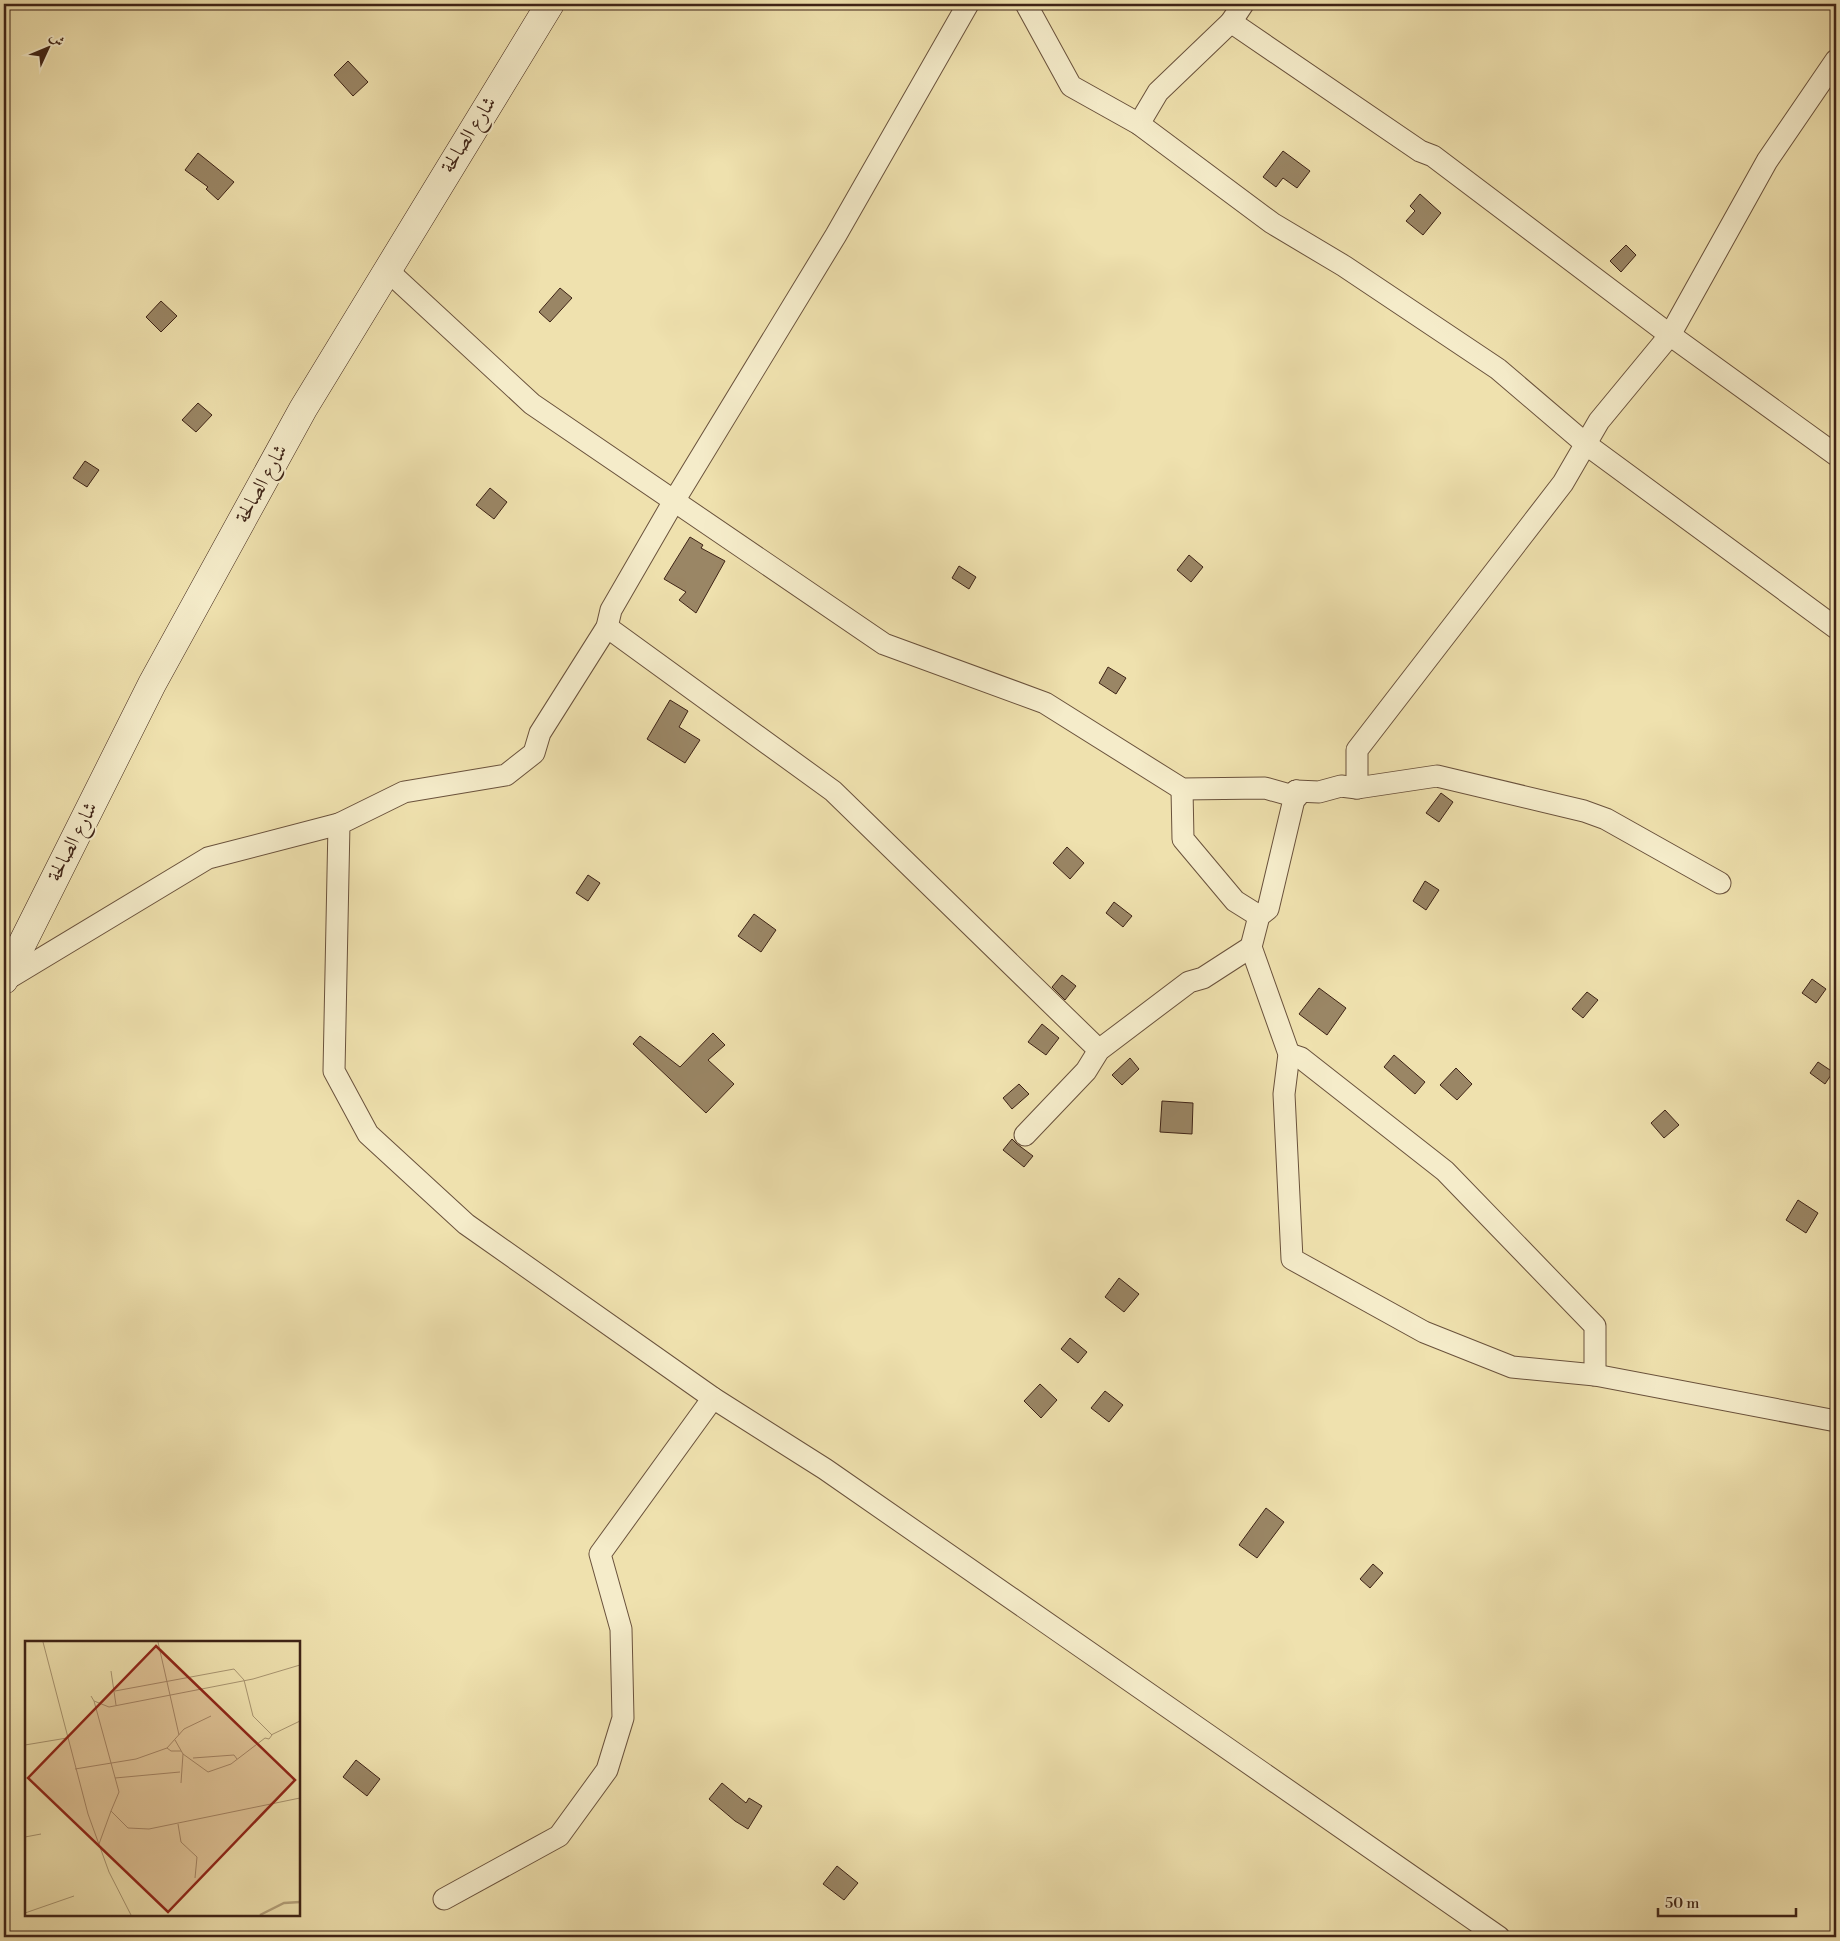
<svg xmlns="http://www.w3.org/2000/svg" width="1840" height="1941" viewBox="0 0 1840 1941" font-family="'Libre Bodoni',Amiri,serif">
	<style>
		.building { fill: #9a8665; stroke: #3e2316 }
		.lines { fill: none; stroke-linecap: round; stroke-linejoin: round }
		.minor-casing { stroke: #6a523c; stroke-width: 23 }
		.secondary-casing { stroke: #3e2316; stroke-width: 29 }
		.minor { stroke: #f5ecca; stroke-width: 21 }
		.secondary { stroke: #f5ecca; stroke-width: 28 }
		.labels { text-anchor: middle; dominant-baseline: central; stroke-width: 4; stroke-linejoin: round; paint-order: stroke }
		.street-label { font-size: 20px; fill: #3e2316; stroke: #f5ecca }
		.inset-river { fill: none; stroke: #b3a07a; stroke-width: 2.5 }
		.inset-road { fill: none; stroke: #a89571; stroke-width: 1 }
		.view { fill: #8f2418; fill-opacity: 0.15; stroke: #8f2418; stroke-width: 2.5 }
		.inset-edge { fill: none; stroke: #3e2316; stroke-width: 2.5 }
	</style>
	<rect width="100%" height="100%" fill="#efe1ae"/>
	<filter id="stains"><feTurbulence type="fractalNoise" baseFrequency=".004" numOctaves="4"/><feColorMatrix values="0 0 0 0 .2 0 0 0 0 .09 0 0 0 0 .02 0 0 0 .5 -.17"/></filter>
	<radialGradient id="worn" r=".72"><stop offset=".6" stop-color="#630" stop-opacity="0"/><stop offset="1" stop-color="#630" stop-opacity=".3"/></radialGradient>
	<g class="building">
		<path d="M348,61L368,82L353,96L334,75Z"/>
		<path d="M1283,151L1310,171L1297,188L1283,178L1276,187L1263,177Z"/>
		<path d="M198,153L234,182L218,200L206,189L208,187L185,170Z"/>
		<path d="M1420,194L1441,213L1423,235L1406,221L1415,211L1410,206Z"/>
		<path d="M1626,245L1636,255L1621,272L1610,261Z"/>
		<path d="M560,288L572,298L550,322L539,312Z"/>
		<path d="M161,301L177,316L161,332L146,317Z"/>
		<path d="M198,403L212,415L196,432L182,420Z"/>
		<path d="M85,461L99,470L87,487L73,478Z"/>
		<path d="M490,488L507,502L494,519L476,505Z"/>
		<path d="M690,537L703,545L701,548L725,561L696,613L679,600L686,592L664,579Z"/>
		<path d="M1189,555L1203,567L1191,582L1177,570Z"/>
		<path d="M959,566L976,577L969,589L952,578Z"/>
		<path d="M1108,667L1126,678L1116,694L1099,683Z"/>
		<path d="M670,700L688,711L679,727L700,740L685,763L647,739Z"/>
		<path d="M1441,793L1453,802L1439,822L1426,813Z"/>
		<path d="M1067,847L1084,863L1070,879L1053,863Z"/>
		<path d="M588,875L600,883L588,901L576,893Z"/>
		<path d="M1425,881L1439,890L1426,910L1413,901Z"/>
		<path d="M1114,902L1132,916L1123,927L1106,913Z"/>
		<path d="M754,914L776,930L761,952L738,936Z"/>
		<path d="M1062,975L1076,986L1065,1000L1052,987Z"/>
		<path d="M1812,979L1826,989L1816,1003L1802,993Z"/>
		<path d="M1319,988L1346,1008L1327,1035L1299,1014Z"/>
		<path d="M1587,992L1598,1000L1583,1018L1572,1009Z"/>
		<path d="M1042,1024L1059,1038L1046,1055L1028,1042Z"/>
		<path d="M713,1033L725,1045L708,1060L734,1084L706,1113L633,1044L640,1036L680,1067Z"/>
		<path d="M1394,1055L1425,1082L1415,1094L1384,1067Z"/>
		<path d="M1130,1058L1139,1069L1122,1085L1112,1075Z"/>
		<path d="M1818,1062L1833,1072L1825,1084L1810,1073Z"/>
		<path d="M1456,1068L1472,1084L1457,1100L1440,1085Z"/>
		<path d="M1019,1084L1029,1094L1012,1109L1003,1098Z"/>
		<path d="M1162,1101L1193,1103L1192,1134L1160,1132Z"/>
		<path d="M1665,1110L1679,1125L1664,1138L1651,1123Z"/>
		<path d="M1012,1139L1017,1144L1033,1156L1024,1167L1003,1150Z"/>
		<path d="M1798,1200L1818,1213L1806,1233L1786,1220Z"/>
		<path d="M1119,1278L1139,1294L1124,1312L1105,1297Z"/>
		<path d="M1070,1338L1087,1352L1078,1363L1061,1349Z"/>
		<path d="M1040,1384L1057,1400L1041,1418L1024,1401Z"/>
		<path d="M1105,1391L1123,1405L1109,1422L1091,1408Z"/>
		<path d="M1266,1508L1284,1522L1257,1558L1239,1545Z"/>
		<path d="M1373,1564L1383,1573L1370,1588L1360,1579Z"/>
		<path d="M356,1760L380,1779L367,1796L343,1777Z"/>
		<path d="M722,1783L746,1803L749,1798L762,1806L748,1829L735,1821L709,1799Z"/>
		<path d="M837,1866L858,1883L844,1900L823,1884Z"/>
	</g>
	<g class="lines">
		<defs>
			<g id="minor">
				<path d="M968,4L836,235L674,501L611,610L607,627L540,733L534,753L506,775L404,792L339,824L334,1071L368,1134L466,1224L713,1398L825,1469L1499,1937"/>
				<path d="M1026,4L1071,86L1139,124L1272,223L1344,266L1498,369L1587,445L1836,628"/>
				<path d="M1231,22L1420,151L1433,156L1670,335L1836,455"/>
				<path d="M1139,124L1158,92L1231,22L1243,4"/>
				<path d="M387,270L532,404L884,644L1045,703L1182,789L1265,788L1297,797L1296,791"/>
				<path d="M607,627L833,791L1099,1050"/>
				<path d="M1357,788V750L1563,483L1599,421L1670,335L1767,161L1836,60"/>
				<path d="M1182,789L1183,839L1235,901L1259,916"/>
				<path d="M1296,791L1268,909L1259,916L1251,947L1289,1054L1284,1094L1292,1259L1424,1332L1512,1367L1595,1375L1836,1421"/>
				<path d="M1296,791L1319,792L1341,786L1357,788L1437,776L1584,811L1606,819L1720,883"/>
				<path d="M4,981L208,858L339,824"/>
				<path d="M1289,1054L1301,1058L1445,1171L1595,1326V1375"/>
				<path d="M1025,1135L1086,1071L1099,1050L1189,982L1203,978L1251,947"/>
				<path d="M444,1899L559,1836L607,1770L623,1718L621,1629L600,1554L713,1398"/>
			</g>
			<path id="secondary" d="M4,980L152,684L303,409L550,4"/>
		</defs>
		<use href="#minor" class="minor-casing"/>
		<use href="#secondary" class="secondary-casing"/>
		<use href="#minor" class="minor"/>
		<use href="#secondary" class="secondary"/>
	</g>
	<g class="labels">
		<g class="street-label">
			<text transform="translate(469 135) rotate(-58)">شارع الصالحة</text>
			<text transform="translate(262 484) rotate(-61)">شارع الصالحة</text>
			<text transform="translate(73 842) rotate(-63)">شارع الصالحة</text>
		</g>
	</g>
	<g transform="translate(25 1641)">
		<rect width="275" height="275" fill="#efe1ae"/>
		<path class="inset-river" d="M235,274L259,262L275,261"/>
		<path class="inset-road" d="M18,1L63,173L84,231L106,274M133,1L154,94M86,30L91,64M90,50L209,28L219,39L228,75L247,94L244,98L240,97M66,55L69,60L84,66L228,38L275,24M69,60L94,151L86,170L103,187L124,188L275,157M246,94L275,80M150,99L158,113L183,131L206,123L240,97M0,104L42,97M142,107L146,110H156M168,117L209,114L212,118M50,128L111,118L142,107L159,88L186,75M90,137L155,131M156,142L158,113M153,183L156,201L172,216L170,237M0,196L16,193M74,203L86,170M0,272L49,255"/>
		<path class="view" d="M131,5L270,139L143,271L3,137Z"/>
		<rect width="275" height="275" class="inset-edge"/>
	</g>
	<rect width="1840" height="1941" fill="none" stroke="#efe1ae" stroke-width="20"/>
	<rect x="5" y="5" width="1830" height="1931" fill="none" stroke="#3e2316" stroke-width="2.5"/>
	<rect x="10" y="10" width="1820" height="1921" fill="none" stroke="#3e2316"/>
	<g transform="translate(48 48) rotate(46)" stroke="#f5ecca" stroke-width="4" paint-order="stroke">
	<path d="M0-4L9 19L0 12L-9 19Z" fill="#3e2316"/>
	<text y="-8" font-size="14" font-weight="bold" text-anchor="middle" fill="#3e2316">ش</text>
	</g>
	<path d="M1658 1908v8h138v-8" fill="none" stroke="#3e2316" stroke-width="2.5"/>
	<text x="1665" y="1908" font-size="15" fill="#3e2316" stroke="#f5ecca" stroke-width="4" paint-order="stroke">50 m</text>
	<rect width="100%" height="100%" filter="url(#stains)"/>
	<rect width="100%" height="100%" fill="url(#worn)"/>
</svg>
